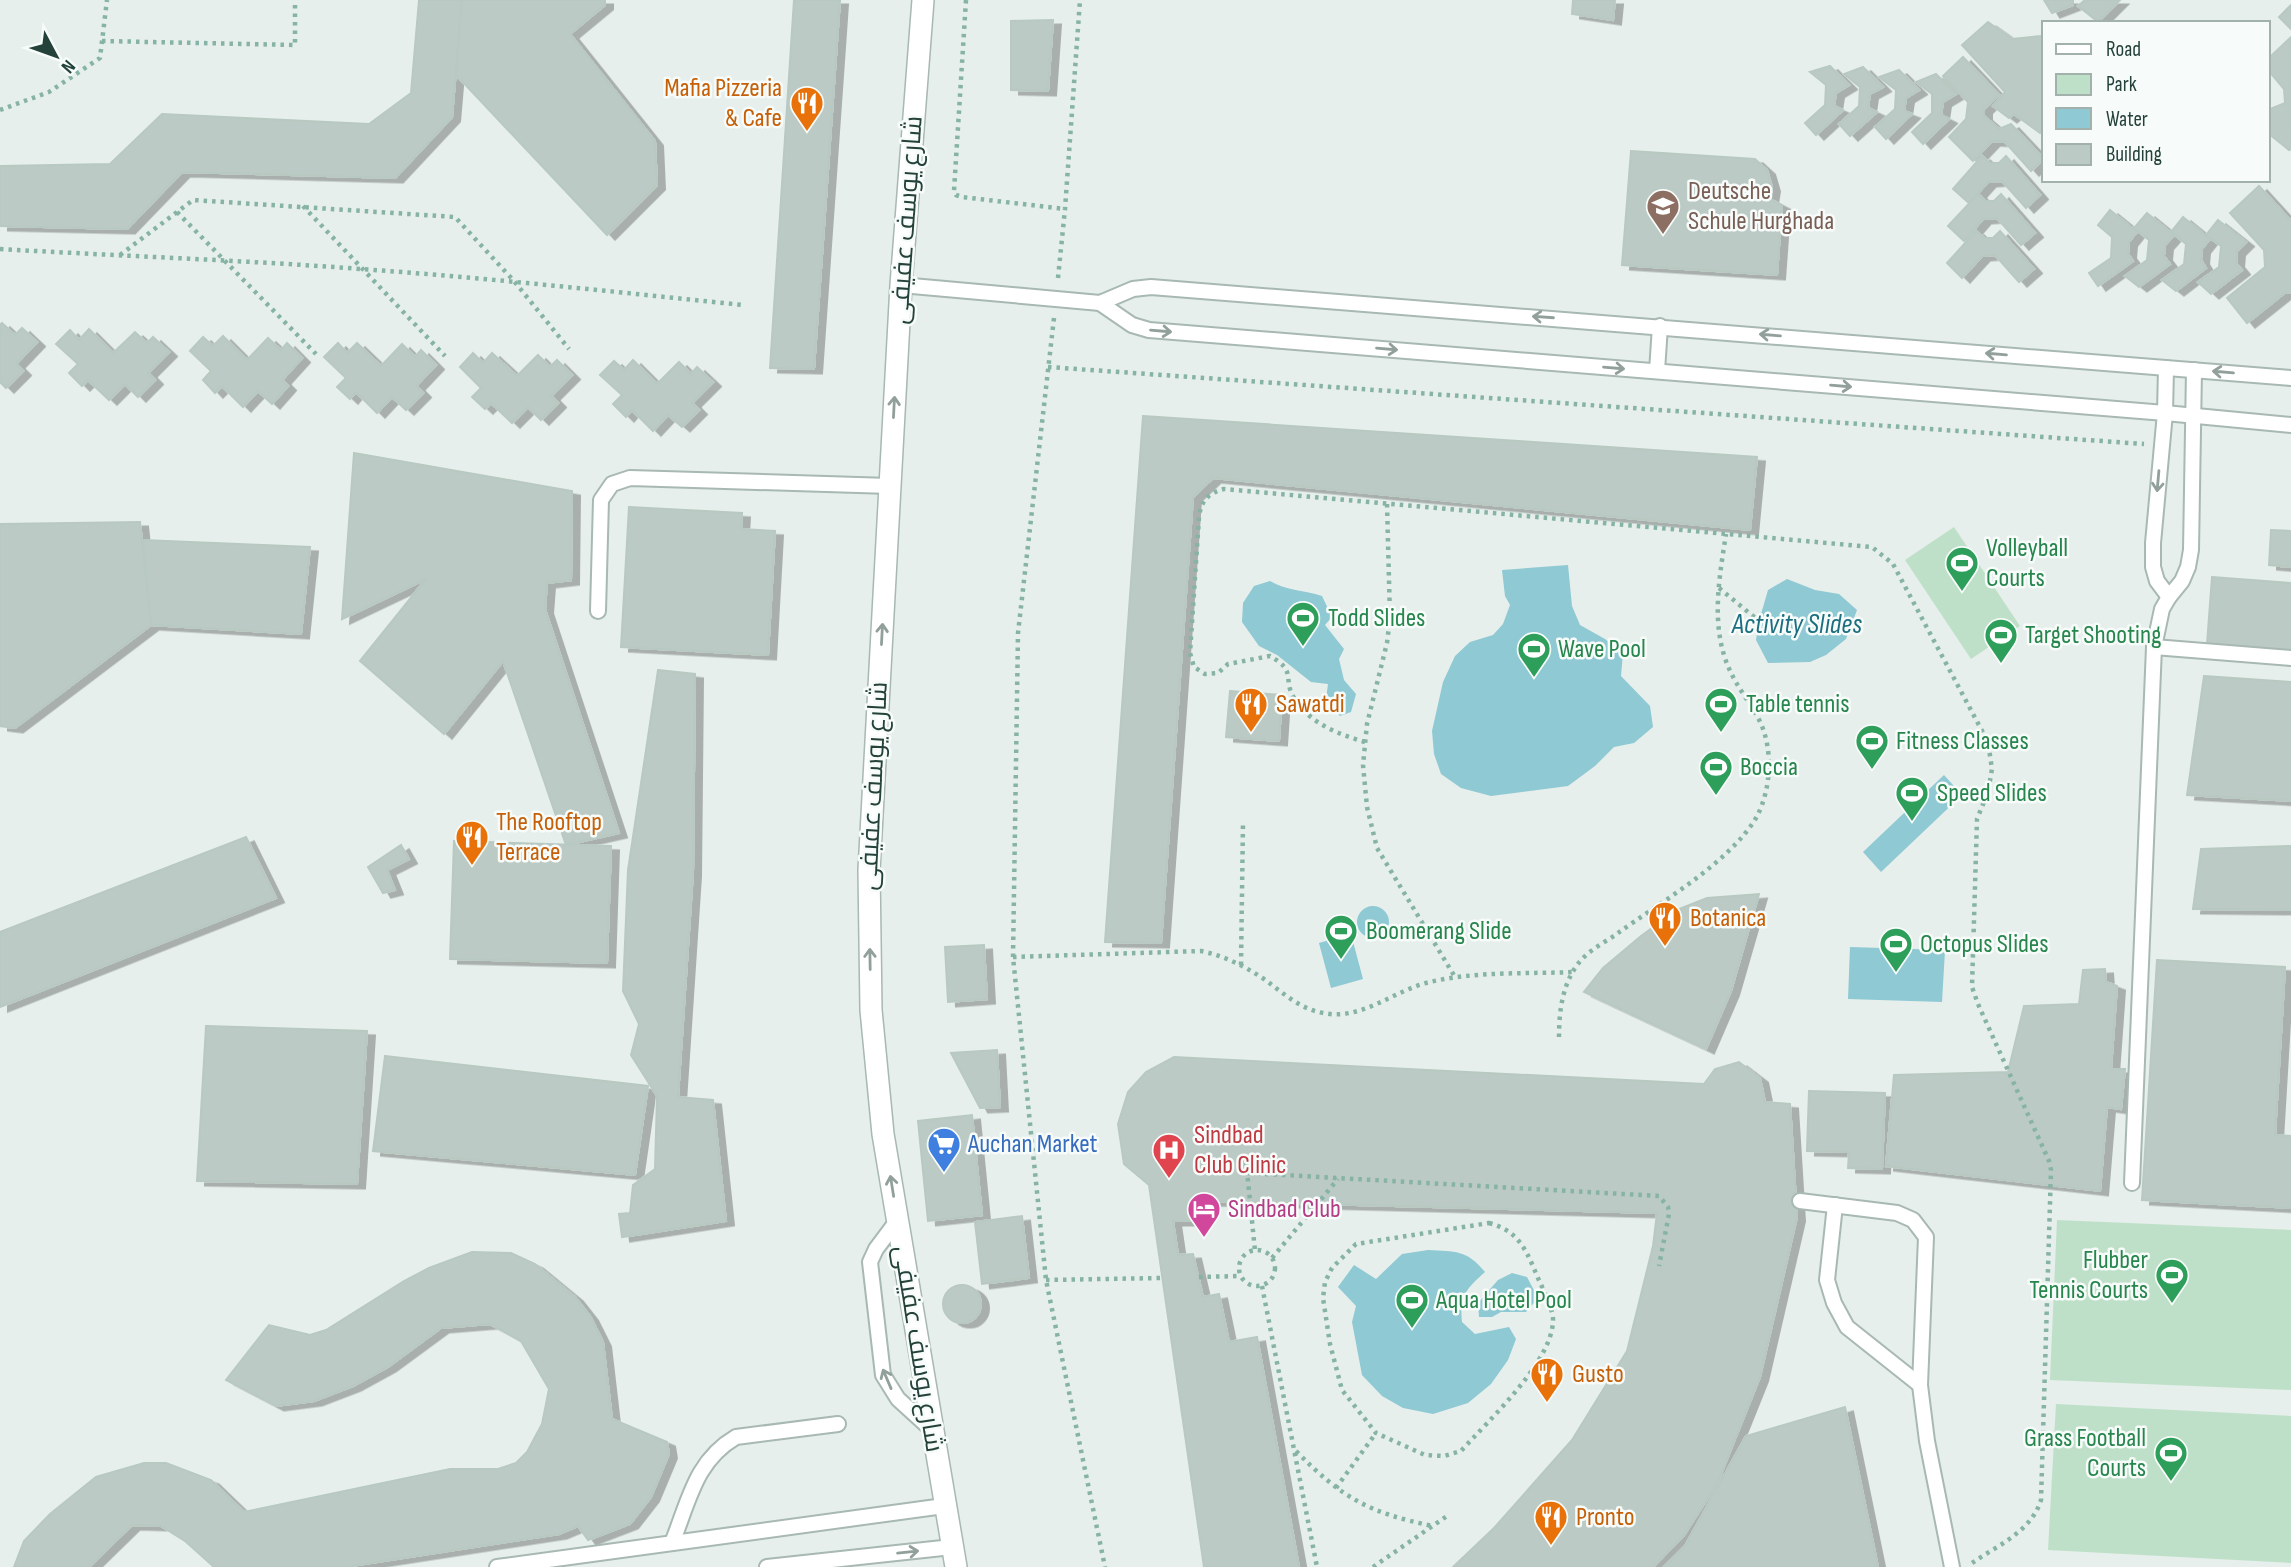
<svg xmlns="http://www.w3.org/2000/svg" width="2291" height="1567" viewBox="0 0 2291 1567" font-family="'Sofia Sans Condensed',Cairo,sans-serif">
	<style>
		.green { fill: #bfe0c8 }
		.water { fill: #8ec9d4 }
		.building { fill: #bbcac4; stroke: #b8c9c2; stroke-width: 2; filter: url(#shadow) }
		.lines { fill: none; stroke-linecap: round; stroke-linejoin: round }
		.service-casing { stroke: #a8b8b2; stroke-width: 18 }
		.tertiary-casing { stroke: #a8b8b2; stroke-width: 24 }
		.path { stroke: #86b3a5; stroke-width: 4.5; stroke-dasharray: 3.5 5; stroke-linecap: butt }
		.service { stroke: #fff; stroke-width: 14 }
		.tertiary { stroke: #fff; stroke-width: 21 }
		.oneway { stroke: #92a09c }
		.labels { text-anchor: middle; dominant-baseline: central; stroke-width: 5; stroke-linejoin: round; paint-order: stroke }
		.food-label { font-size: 26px; fill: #c56008; stroke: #f7fbf9; text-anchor: start }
		.education-label { font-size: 26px; fill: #785e54; stroke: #f7fbf9; text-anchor: start }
		.street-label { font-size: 26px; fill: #24423a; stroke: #f7fbf9 }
		.leisure-label { font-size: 26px; fill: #27864d; stroke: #f7fbf9; text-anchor: start }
		.health-label { font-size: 26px; fill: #be3a42; stroke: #f7fbf9; text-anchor: start }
		.shop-label { font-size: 26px; fill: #366cbe; stroke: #f7fbf9; text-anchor: start }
		.hotel-label { font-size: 26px; fill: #b23c85; stroke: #f7fbf9; text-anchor: start }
		.water-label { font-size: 28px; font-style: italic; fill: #1c6f80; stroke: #f7fbf9 }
	</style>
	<defs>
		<filter id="shadow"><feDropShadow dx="8" dy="4.5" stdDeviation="0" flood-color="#0004"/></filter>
	</defs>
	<rect width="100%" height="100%" fill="#e6efeb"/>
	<g class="green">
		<path d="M1954,527L2020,626L1971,659L1905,560Z"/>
		<path d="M2057,1220L2291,1230V1390L2050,1380Z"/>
		<path d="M2056,1404L2291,1416V1563L2048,1550Z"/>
	</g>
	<g class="water">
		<path d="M1568,565L1572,606L1580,625L1605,639L1623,653L1621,676L1650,706L1653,727L1634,743L1614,747L1595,766L1568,786L1491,796L1461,788L1441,774L1434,754L1432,731L1443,682L1455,656L1470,642L1493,635L1503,624L1510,605L1505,596L1502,570Z"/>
		<path d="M1787,579L1815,590L1839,594L1857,610L1846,639L1826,655L1810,662L1768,663L1756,640L1759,621L1768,590Z"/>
		<path d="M1270,581C1287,591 1304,590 1322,596L1332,617L1325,625L1344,649L1339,659L1344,680L1356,694L1351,712L1340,716L1326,699L1328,684L1311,682L1277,655L1259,646L1242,622L1243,603L1254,586Z"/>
		<path d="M1944,775L1962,795L1881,872L1863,852Z"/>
		<circle cx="1373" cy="922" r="16"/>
		<path d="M1351,934L1363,979L1331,988L1319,943Z"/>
		<path d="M1850,947L1945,950L1942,1002L1848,999Z"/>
		<path d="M1428,1250C1456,1252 1466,1249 1485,1272C1467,1288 1459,1296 1462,1322L1475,1334L1509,1327L1516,1339L1508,1360L1491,1384L1468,1403L1433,1414L1403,1408L1382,1396L1362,1375L1352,1322L1356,1306L1338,1287L1354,1265L1376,1279L1402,1254Z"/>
		<path d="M1512,1273L1527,1277L1538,1298L1526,1312H1501L1492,1317H1479L1478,1303L1498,1280Z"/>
	</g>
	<g class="building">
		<path d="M419,0H462L452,117L395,178L182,172L127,229L0,226V166L110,164L162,114L369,124L411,93Z"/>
		<path d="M462,0H605V5L570,34L655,141L657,185L607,235L456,75Z"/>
		<path d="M794,0H840L814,369L770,368Z"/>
		<path d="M1573,0H1615L1613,20L1572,14Z"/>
		<path d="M2044,0H2073V5L2052,13Z"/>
		<path d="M2085,0H2120L2098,22L2078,6Z"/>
		<path d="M2291,5V29L2279,17Z"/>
		<path d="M1053,20L1048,91L1011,90V21Z"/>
		<path d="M1988,22L2012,39L2041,36L2044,32V129L2040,133L2014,114L2009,118L1993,106L2005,92L1962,45Z"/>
		<path d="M2290,38L2291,149L2289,150L2268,133V110L2285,103L2284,89L2268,70V59Z"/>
		<path d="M1963,57L1999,95L1984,109V116L1999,129L2011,124L2044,159L2031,171L2005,142L1992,141L1973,161L1949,137L1966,119L1968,102L1943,76Z"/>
		<path d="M1830,66L1849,85L1836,93L1834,106L1843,110L1816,135L1805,123L1825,105L1826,85L1810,72Z"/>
		<path d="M1863,67L1883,87L1870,94L1868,108L1877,112L1850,136L1839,124L1859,106L1860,87L1844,74Z"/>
		<path d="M1899,70L1919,90L1906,98L1904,111L1912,114L1886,139L1875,127L1895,109L1896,90L1879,77Z"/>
		<path d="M1936,74L1956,94L1943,102L1941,115L1949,119L1923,144L1912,132L1932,113V94L1916,82Z"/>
		<path d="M1631,151L1755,159L1767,170L1772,187L1770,199L1782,205L1777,275L1622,265Z"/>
		<path d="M1982,156L1990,163H1999L2006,156L2040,195L2026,208L2002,181L1988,182L1969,203L1953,189Z"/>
		<path d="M2259,186L2291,221V293L2286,292L2247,323L2227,298L2265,267L2264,250L2230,213Z"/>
		<path d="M1978,194L1985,201H1994L2001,194L2035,233L2021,245L1997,218L1983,219L1964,241L1948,226Z"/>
		<path d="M2110,210L2137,232L2129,242L2128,254L2133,261L2098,286L2089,273L2111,258L2112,237L2098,225Z"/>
		<path d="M2147,213L2174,235L2165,245L2164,256L2170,264L2139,287L2125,276L2147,260L2149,240L2134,228Z"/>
		<path d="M2183,217L2210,239L2202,249L2201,260L2206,268L2176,291L2162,280L2184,264L2186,244L2171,232Z"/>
		<path d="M2218,220L2246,242L2237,251L2236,263L2242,270L2211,294L2198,282L2219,267L2221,246L2206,235Z"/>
		<path d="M1976,231L1984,238H1993L2000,231L2034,269L2019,282L1995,255L1982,256L1962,278L1947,263Z"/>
		<path d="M2,323L15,335L22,328L37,342L16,364L23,371L6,388L0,382V325Z"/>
		<path d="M89,329L113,353L135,332L147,343L153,337L169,352L148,373L155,380L138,397L125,384L109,400L88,380L82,386L69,373L78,364L56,344L70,330L79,340Z"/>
		<path d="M223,336L247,360L268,338L281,350L287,343L302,358L282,380L288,386L272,404L258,391L243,407L222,386L215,393L203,380L211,371L190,351L203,337L213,346Z"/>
		<path d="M338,343L347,353L357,343L381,366L402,344L415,357L421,350L436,365L416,386L423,393L406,410L392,397L377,413L356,392L350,399L337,387L346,378L324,357Z"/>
		<path d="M473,353L483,363L492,353L517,376L538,355L550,367L557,360L572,375L551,396L558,403L541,420L528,407L512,423L491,403L485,409L472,397L481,388L460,367Z"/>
		<path d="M633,360L657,384L679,362L691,374L697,367L713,382L692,403L699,410L682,427L668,415L653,431L632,410L626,417L613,404L622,395L600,375L614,361L624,370Z"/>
		<path d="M1143,416L1757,457L1750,530L1213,478L1193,497L1161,943L1105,942Z"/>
		<path d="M354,453L572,491L571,580L547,583L545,609L619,833L566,845L503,661L444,734L360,661L426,579L342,619Z"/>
		<path d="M629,507L742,513L741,529L775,531L768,655L621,647Z"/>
		<path d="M140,522L151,625L15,728L0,726V524Z"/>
		<path d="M2271,530L2291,531V567L2269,565Z"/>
		<path d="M143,540L310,547L301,634L151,625Z"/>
		<path d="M2212,577L2291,583V651L2207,644Z"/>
		<path d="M658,670L695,674L693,872L678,1097L713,1100L726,1221L622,1237L619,1214L630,1213L633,1185L655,1169L657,1096L631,1055L639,1024L623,991L628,870Z"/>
		<path d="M2204,676L2291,682V801L2187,795Z"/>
		<path d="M1230,691L1282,695L1279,741L1226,737Z"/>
		<path d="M246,837L276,898L0,1007V932Z"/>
		<path d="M454,841L611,846L607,963L450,959Z"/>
		<path d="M401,845L409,859L387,870L395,890L383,893L368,867Z"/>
		<path d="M2291,846V910L2193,909L2201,849Z"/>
		<path d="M1759,894L1731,991L1706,1049L1584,992L1603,968L1641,936L1677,910L1707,898Z"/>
		<path d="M984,945L987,999L948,1002L945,947Z"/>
		<path d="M2157,960L2285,967L2275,1135L2291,1136V1208L2142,1200Z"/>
		<path d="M2105,969L2106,982L2117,986L2111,1069H2125L2121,1109L2107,1107L2100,1191L1886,1166L1894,1075L2008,1072L2024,1006L2079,1004L2083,970Z"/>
		<path d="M206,1026L367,1031L357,1184L197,1181Z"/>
		<path d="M997,1050L1000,1107L980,1108L951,1053Z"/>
		<path d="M385,1056L648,1086L635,1175L373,1151Z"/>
		<path d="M1174,1057L1704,1084L1715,1069L1739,1062L1760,1078L1765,1102L1790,1104L1797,1217L1760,1377L1717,1484L1684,1535L1653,1567H1453L1494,1528L1572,1440L1627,1351L1653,1246L1657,1213L1209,1201L1200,1221H1173L1178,1255L1193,1254L1203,1297L1219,1294L1229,1342L1257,1337L1299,1567H1204L1149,1185L1124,1164L1118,1124L1128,1092L1146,1072Z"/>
		<path d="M1809,1091L1885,1093L1882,1169L1848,1168L1849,1152L1807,1151Z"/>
		<path d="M972,1115L982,1215L928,1221L918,1121Z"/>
		<path d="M1022,1216L1029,1278L982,1284L975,1222Z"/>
		<path d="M472,1252L511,1253L535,1264L575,1297L590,1316L603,1342L612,1419L667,1442L669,1454L651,1497L630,1524L588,1540L578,1526L559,1534L345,1567H214L185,1541L161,1526L132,1525L89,1567H14L24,1541L50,1514L96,1477L144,1463H166L211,1480L244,1512L450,1469H498L516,1463L527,1452L542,1424L549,1389L521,1341L490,1324L441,1328L388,1367L353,1386L314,1401L276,1406L226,1380L269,1325L310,1335L326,1330L404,1281L429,1268Z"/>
		<circle cx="962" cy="1304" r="19"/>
		<path d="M1845,1407L1878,1567H1664L1685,1546L1746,1436Z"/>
	</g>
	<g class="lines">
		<defs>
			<g id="service">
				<path d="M901,285L1100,303L1133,289L1151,287L2291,378"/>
				<path d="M1100,303L1132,325L1149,330L2165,413L2291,425"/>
				<path d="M2166,368L2165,413L2153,543V567L2157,581L2169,597"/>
				<path d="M1657,371L1660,326"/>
				<path d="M598,611L601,500L612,484L630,478L890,486"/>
				<path d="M2154,647L2291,658"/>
				<path d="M2132,1183L2154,647L2162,609L2169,597L2182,581L2188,567L2191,550L2194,370"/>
				<path d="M1800,1201L1897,1213L1913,1220L1926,1237L1920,1385L1927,1441L1952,1567"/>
				<path d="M1835,1205L1827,1280L1834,1303L1847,1327L1920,1385"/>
				<path d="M897,1221L876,1249L870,1262L883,1375L898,1399L931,1429"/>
				<path d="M672,1543C689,1501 695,1461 736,1437L838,1424"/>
				<path d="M497,1567L944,1506"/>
				<path d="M767,1567L952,1547"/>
			</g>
			<path id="tertiary" d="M923,0L901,285L869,870L871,1010L883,1134L956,1567"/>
		</defs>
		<use href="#service" class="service-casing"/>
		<use href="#tertiary" class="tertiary-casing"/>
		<g class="path">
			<path d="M966,0L954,191L956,195L962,197L1065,209"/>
			<path d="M102,41L295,45V0"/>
			<path d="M0,110L49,92L100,58L107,0"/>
			<path d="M303,206L445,356"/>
			<path d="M177,212L316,354"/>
			<path d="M0,249C120,256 241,260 361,269C489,278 616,292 743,305"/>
			<path d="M120,255L193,200L455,217L514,281L569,349"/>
			<path d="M1058,278L1065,209L1080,0"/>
			<path d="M1054,318L1018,633L1013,957L1046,1280L1105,1567"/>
			<path d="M1048,367L2144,444"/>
			<path d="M1387,504L1390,618L1387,643L1367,724L1363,765L1367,807L1377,848L1455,977"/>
			<path d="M1719,588L1759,621"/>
			<path d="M1365,742C1338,734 1308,723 1293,696C1283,679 1297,671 1270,656L1228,664L1218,673L1205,674L1194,667L1190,653L1199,517C1201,501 1208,493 1224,489L1872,547L1893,564L1988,742L1992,769L1988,792L1977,819L1972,987L1978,1004L2049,1161L2051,1170L2041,1500C2031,1532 1998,1545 1972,1563"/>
			<path d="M1013,957L1201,951C1225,956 1244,966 1264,979C1283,993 1300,1009 1323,1013C1362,1021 1394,990 1430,982C1476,971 1527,974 1574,972"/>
			<path d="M1241,965L1243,822"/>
			<path d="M1559,1037C1559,1009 1563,979 1583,958C1593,948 1607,941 1618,933C1661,902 1729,863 1756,818C1772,789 1774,745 1757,716C1745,695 1731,679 1724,655C1712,616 1720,573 1726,534"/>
			<path d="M1246,1161L1255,1251"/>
			<path d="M1248,1173L1659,1196L1668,1207L1669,1214L1659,1266"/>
			<path d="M1489,1223C1516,1230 1525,1247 1535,1271C1540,1284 1554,1309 1553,1321C1552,1362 1488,1421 1461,1451L1444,1456L1425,1455L1376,1433L1342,1390L1330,1344L1323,1298L1325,1282L1332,1268L1356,1244Z"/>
			<circle cx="1257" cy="1268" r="18"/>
			<path d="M1272,1258L1338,1179"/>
			<path d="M1199,1277L1241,1276"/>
			<path d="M1046,1280L1162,1278"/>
			<path d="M1262,1286L1317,1567"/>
			<path d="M1296,1451C1342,1498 1369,1513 1433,1526"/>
			<path d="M1336,1488L1376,1433"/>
			<path d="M1373,1567L1447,1516"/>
		</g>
		<use href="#service" class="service"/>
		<use href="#tertiary" class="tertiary"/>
	</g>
	<defs><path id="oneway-shaft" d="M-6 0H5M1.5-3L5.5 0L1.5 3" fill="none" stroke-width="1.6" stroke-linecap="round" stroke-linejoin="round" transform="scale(1.75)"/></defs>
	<g class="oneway">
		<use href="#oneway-shaft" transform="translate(1543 317) rotate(-176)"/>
		<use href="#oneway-shaft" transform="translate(1161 331) rotate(5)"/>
		<use href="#oneway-shaft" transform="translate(1770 335) rotate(-175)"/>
		<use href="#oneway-shaft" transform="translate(1387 349) rotate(5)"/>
		<use href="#oneway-shaft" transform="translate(1996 354) rotate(-175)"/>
		<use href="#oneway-shaft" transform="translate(1614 368) rotate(5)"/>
		<use href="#oneway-shaft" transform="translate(2223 372) rotate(-175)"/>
		<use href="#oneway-shaft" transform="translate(1841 386) rotate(5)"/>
		<use href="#oneway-shaft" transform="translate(894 407) rotate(-87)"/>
		<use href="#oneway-shaft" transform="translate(2158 481) rotate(95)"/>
		<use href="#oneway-shaft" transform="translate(882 634) rotate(-87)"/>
		<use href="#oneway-shaft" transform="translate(870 959) rotate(-91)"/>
		<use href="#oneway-shaft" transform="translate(892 1186) rotate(-99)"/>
		<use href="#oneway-shaft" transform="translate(887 1379) rotate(-113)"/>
		<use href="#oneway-shaft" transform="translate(908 1552) rotate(-6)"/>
	</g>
	<defs>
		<symbol id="restaurant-pin" viewBox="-11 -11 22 30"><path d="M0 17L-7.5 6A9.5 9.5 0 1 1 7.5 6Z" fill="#e8710a" stroke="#f7fbf9"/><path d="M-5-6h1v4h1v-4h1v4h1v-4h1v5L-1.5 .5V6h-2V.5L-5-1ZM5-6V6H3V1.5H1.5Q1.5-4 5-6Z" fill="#fff"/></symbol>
		<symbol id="school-pin" viewBox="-11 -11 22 30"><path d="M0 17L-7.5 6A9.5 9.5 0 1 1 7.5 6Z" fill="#8d6e63" stroke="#f7fbf9"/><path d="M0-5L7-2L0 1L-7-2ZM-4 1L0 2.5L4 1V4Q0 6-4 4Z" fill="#fff"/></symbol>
		<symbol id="stadium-pin" viewBox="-11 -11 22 30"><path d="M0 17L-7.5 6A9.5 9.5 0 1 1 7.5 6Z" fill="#2e9e5b" stroke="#f7fbf9"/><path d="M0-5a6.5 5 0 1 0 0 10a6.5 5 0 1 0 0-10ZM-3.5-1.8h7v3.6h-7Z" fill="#fff"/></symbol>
		<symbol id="supermarket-pin" viewBox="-11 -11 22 30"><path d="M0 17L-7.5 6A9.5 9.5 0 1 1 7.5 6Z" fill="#3f7fe0" stroke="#f7fbf9"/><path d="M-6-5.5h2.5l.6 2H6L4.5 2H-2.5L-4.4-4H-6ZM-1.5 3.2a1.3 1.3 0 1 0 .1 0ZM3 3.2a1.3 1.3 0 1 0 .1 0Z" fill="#fff"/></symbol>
		<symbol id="hospital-pin" viewBox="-11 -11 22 30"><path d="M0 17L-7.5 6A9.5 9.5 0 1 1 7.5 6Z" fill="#e0444e" stroke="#f7fbf9"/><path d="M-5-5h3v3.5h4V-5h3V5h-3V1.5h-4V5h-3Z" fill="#fff"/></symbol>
		<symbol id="hotel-pin" viewBox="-11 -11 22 30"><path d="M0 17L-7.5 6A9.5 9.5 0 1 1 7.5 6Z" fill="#d1479c" stroke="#f7fbf9"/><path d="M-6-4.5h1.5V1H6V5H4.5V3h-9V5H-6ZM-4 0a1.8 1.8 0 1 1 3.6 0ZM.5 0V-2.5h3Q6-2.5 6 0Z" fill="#fff"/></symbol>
	</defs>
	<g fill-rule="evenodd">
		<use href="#restaurant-pin" x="788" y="84" width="38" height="52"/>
		<use href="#school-pin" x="1644" y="187" width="38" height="52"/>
		<use href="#stadium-pin" x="1943" y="544" width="38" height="52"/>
		<use href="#stadium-pin" x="1284" y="599" width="38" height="52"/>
		<use href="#stadium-pin" x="1982" y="616" width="38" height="52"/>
		<use href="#stadium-pin" x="1515" y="630" width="38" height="52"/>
		<use href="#restaurant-pin" x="1232" y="685" width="38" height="52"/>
		<use href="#stadium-pin" x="1702" y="685" width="38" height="52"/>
		<use href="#stadium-pin" x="1853" y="722" width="38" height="52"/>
		<use href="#stadium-pin" x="1697" y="748" width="38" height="52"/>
		<use href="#stadium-pin" x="1893" y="774" width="38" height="52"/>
		<use href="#restaurant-pin" x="453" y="818" width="38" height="52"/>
		<use href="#restaurant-pin" x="1646" y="899" width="38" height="52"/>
		<use href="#stadium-pin" x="1322" y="912" width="38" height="52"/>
		<use href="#stadium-pin" x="1877" y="925" width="38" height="52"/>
		<use href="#supermarket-pin" x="925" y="1125" width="38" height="52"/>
		<use href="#hospital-pin" x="1150" y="1131" width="38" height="52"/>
		<use href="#hotel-pin" x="1185" y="1190" width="38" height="52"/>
		<use href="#stadium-pin" x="2153" y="1256" width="38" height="52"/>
		<use href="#stadium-pin" x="1393" y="1281" width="38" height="52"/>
		<use href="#restaurant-pin" x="1528" y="1355" width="38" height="52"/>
		<use href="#stadium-pin" x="2152" y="1434" width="38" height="52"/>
		<use href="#restaurant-pin" x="1532" y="1498" width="38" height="52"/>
	</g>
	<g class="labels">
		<g class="food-label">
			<text x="782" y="88" text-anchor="end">Mafia Pizzeria<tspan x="782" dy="30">&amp; Cafe</tspan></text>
			<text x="1276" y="704">Sawatdi</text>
			<text x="496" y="822">The Rooftop<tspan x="496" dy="30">Terrace</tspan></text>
			<text x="1690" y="918">Botanica</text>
			<text x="1572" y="1374">Gusto</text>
			<text x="1576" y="1517">Pronto</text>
		</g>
		<g class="education-label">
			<text x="1688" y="191">Deutsche<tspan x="1688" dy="30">Schule Hurghada</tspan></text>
		</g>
		<g class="street-label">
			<text transform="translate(907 220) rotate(-86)">شارع يوسف عفيفى</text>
			<text transform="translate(874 786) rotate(-87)">شارع يوسف عفيفى</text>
			<text transform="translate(918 1349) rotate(81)">شارع يوسف عفيفى</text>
		</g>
		<g class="leisure-label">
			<text x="1986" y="548">Volleyball<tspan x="1986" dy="30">Courts</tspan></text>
			<text x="1328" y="618">Todd Slides</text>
			<text x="2025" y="635">Target Shooting</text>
			<text x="1558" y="649">Wave Pool</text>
			<text x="1746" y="704">Table tennis</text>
			<text x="1896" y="741">Fitness Classes</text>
			<text x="1740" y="767">Boccia</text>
			<text x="1937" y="793">Speed Slides</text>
			<text x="1366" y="931">Boomerang Slide</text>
			<text x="1920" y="944">Octopus Slides</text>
			<text x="2148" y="1260" text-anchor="end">Flubber<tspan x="2148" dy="30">Tennis Courts</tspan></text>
			<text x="1436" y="1300">Aqua Hotel Pool</text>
			<text x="2146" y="1438" text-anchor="end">Grass Football<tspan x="2146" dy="30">Courts</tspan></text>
		</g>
		<g class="health-label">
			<text x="1194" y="1135">Sindbad<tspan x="1194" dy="30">Club Clinic</tspan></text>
		</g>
		<g class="shop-label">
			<text x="968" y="1144">Auchan Market</text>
		</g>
		<g class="hotel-label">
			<text x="1228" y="1209">Sindbad Club</text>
		</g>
		<g class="water-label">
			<text x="1797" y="624">Activity Slides</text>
		</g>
	</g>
	<rect x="2042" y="21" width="228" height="161" fill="#f7fbf9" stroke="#a3b1ad" stroke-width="2"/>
	<rect x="2056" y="44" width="35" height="10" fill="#ffffff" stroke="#a3b1ad" stroke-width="2"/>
	<text x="2106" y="56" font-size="21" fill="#24423a">Road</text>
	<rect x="2056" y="74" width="35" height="21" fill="#bfe0c8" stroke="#a3b1ad" stroke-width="2"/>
	<text x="2106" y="91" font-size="21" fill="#24423a">Park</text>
	<rect x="2056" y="108" width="35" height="21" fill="#8ec9d4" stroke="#a3b1ad" stroke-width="2"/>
	<text x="2106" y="126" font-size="21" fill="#24423a">Water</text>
	<rect x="2056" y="144" width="35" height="21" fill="#bbcac4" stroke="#a3b1ad" stroke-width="2"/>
	<text x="2106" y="161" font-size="21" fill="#24423a">Building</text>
	<g transform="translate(56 56) rotate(131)" stroke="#f7fbf9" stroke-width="5" paint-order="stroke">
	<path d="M0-5L12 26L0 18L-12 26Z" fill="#24423a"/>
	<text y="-10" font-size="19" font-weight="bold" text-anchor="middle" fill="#24423a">N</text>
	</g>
</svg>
